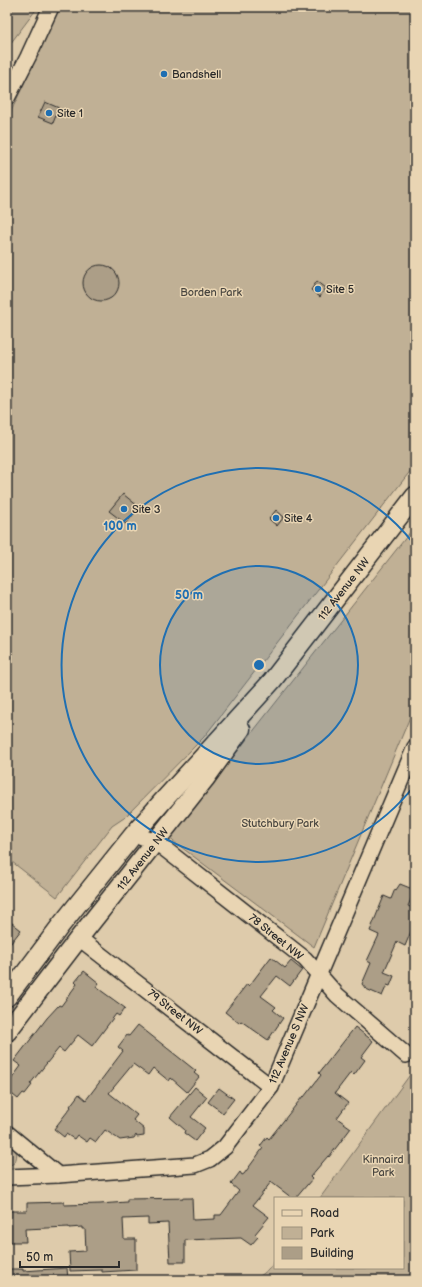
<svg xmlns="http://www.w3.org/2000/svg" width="422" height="1287" viewBox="0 0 422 1287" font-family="'Balsamiq Sans',sans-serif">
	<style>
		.green { fill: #c0b095; stroke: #766e60 }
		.building { fill: #ac9e87; stroke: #2b2b2b }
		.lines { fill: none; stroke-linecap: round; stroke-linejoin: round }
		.minor-casing { stroke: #2b2b2b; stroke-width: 18 }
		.major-casing { stroke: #2b2b2b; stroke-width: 21 }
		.minor { stroke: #e9d5b3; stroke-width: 15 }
		.major { stroke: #e9d5b3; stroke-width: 18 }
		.ring { fill: none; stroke: #1f6fb2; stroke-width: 2 }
		.poi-dot { fill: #1f6fb2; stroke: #e9d5b3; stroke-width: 1.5 }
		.labels { text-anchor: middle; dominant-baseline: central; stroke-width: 3; stroke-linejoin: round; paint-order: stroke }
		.poi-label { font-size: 11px; fill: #2b2b2b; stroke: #e9d5b3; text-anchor: start }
		.park-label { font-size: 11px; fill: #494640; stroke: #e9d5b3 }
		.street-label { font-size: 11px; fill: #2b2b2b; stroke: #e9d5b3 }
		.centre { fill: #1f6fb2; stroke: #e9d5b3; stroke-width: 2 }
		.ring-label { font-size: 12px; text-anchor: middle; font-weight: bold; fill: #1f6fb2; stroke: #e9d5b3; stroke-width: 3; stroke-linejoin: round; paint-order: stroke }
	</style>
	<rect width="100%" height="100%" fill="#decbab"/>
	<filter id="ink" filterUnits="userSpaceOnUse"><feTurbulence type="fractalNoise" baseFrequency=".025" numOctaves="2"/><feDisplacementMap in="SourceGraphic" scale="8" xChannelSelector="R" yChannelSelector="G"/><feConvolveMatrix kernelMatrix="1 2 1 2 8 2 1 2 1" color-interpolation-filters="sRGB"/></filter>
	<g filter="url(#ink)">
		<g class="green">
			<path d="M7,7H38L7,48Z"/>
			<path d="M60,7H415V465L204,737L124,818L112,826L57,897L7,858V120Z"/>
			<path d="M415,526V705L314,947L169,838Z"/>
			<path d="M415,1055V1280H255L268,1270L275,1261V1268H403V1198H320L412,1072Z"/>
			<path d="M7,1142C15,1148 20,1153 14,1163L7,1167Z"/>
		</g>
		<g class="building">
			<path d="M45,102L59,108L53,123L38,117Z"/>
			<circle cx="101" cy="283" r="18"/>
			<path d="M317,281L326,288L320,297L311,290Z"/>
			<path d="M123,494L139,507L126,524L109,511Z"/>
			<path d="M276,510L284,517L277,526L269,519Z"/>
			<path d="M400,884L415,890L408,906L415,909V922L405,946L397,942L384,972L394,976L390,986L387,985L382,996L366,989L362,984L371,963L367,961L379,935L370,931L384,896L391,899L395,889L396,890Z"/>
			<path d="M7,919L21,930L7,948Z"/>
			<path d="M271,957L285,968L291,961L302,970L290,986L277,976L261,996L276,1007L273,1010L283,1018L268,1040L241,1021L239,1023L225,1012L247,984L249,986Z"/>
			<path d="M84,971L99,983L96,987L125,1008L119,1016L116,1014L92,1046L78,1035L64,1052L59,1048L30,1084L32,1085L25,1094L23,1093L18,1099L8,1091L11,1088L7,1085L21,1066L14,1061L47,1018L59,1005L61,1006L77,984L75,982Z"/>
			<path d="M138,1025L196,1071L194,1073L199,1077L187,1092L171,1078L169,1081L153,1068L148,1075L133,1064L109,1093L137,1115L133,1120L144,1129V1136L137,1137L136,1135L134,1138L120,1140L105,1130L96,1142L90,1138L87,1142L77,1135L74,1139L66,1134L64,1137L54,1129L71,1107L70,1106L79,1094L86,1100L123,1051L118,1047L127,1035L129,1036Z"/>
			<path d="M355,1027L373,1041L361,1057L365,1060L354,1075L351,1072L335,1093L348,1103L337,1118L351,1128L329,1157L328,1156L310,1177L312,1179L296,1198H292L271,1182L253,1205L269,1217L255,1234L258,1237L251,1245L241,1238L185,1240V1262H170L168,1223L148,1224V1218L123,1219L124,1239H136V1270L102,1272V1270L70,1271L69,1252L86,1251L85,1229H82V1227L69,1228V1227L25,1229L26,1242H9L7,1211H27V1203L64,1202V1205L100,1204L127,1202V1199L192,1198L193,1220L215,1219V1215H221L239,1191L231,1184L240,1172L242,1175L244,1174L263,1148L260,1146L267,1137L269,1139L303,1096L304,1097L321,1075L319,1073Z"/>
			<path d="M195,1087L207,1097L191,1117L205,1128L195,1141L184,1133L185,1130L170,1117Z"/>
			<path d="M219,1088L234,1099L223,1113L208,1102Z"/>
			<path d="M67,1268L68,1280H7V1271H10V1269H23V1271Z"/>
		</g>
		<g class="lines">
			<defs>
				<g id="minor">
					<path d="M7,98L28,57L51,7"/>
					<path d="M134,834L156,842L305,959L337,995L406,1055"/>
					<path d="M79,938L271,1087"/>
					<path d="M7,1133L58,1175"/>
					<path d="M7,1177L58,1175L195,1165L210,1159L225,1147L271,1087L415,747"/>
				</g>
				<g id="major">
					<path d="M7,997L61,925L134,834L161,803L272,681L415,496"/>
					<path d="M7,1032L79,938L205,779L241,729"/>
				</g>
			</defs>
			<use href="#minor" class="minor-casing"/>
			<use href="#major" class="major-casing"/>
			<use href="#minor" class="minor"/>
			<use href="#major" class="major"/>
		</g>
	</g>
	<circle cx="259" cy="665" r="99" fill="#1f6fb2" fill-opacity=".12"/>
	<g class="ring">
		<circle cx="259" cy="665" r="99"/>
		<path d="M414 786A197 197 0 1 1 414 544"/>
	</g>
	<g class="poi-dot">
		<circle cx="164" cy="74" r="4"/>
		<circle cx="49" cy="113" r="4"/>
		<circle cx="318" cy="289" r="4"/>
		<circle cx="124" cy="509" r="4"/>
		<circle cx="276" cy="518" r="4"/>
	</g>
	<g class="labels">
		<g class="poi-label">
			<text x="172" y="74">Bandshell</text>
			<text x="57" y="113">Site 1</text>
			<text x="326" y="289">Site 5</text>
			<text x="132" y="509">Site 3</text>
			<text x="284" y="518">Site 4</text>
		</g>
		<g class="park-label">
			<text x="211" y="292">Borden Park</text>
			<text x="280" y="823">Stutchbury Park</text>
			<text x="383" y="1159">Kinnaird<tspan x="383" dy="13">Park</tspan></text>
		</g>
		<g class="street-label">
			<text transform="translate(344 589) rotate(-52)">112 Avenue NW</text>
			<text transform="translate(143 859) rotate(-52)">112 Avenue NW</text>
			<text transform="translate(276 937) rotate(39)">78 Street NW</text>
			<text transform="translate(175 1012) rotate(38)">79 Street NW</text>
			<text transform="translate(289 1044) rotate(-67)">112 Avenue S NW</text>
		</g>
	</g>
	<circle cx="259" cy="665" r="6" class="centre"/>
	<g class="ring-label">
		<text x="120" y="530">100 m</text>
		<text x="189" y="599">50 m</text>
	</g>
	<rect width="422" height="1287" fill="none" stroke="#e9d5b3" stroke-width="24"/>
	<rect x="12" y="12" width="398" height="1263" fill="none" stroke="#2b2b2b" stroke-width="1.5" filter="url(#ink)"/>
	<rect x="274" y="1197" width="130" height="72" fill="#e9d5b3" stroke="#9d917d"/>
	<rect x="282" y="1210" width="20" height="6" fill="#e9d5b3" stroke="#9d917d"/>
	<text x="310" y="1217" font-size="12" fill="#2b2b2b">Road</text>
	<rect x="282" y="1227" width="20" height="12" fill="#c0b095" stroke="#9d917d"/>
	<text x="310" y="1237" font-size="12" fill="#2b2b2b">Park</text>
	<rect x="282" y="1247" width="20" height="12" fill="#ac9e87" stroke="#9d917d"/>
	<text x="310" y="1257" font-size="12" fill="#2b2b2b">Building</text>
	<path d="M20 1261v6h99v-6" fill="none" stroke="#2b2b2b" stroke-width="2"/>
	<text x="26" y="1261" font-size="12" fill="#2b2b2b" stroke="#e9d5b3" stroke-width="3" paint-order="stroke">50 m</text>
</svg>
